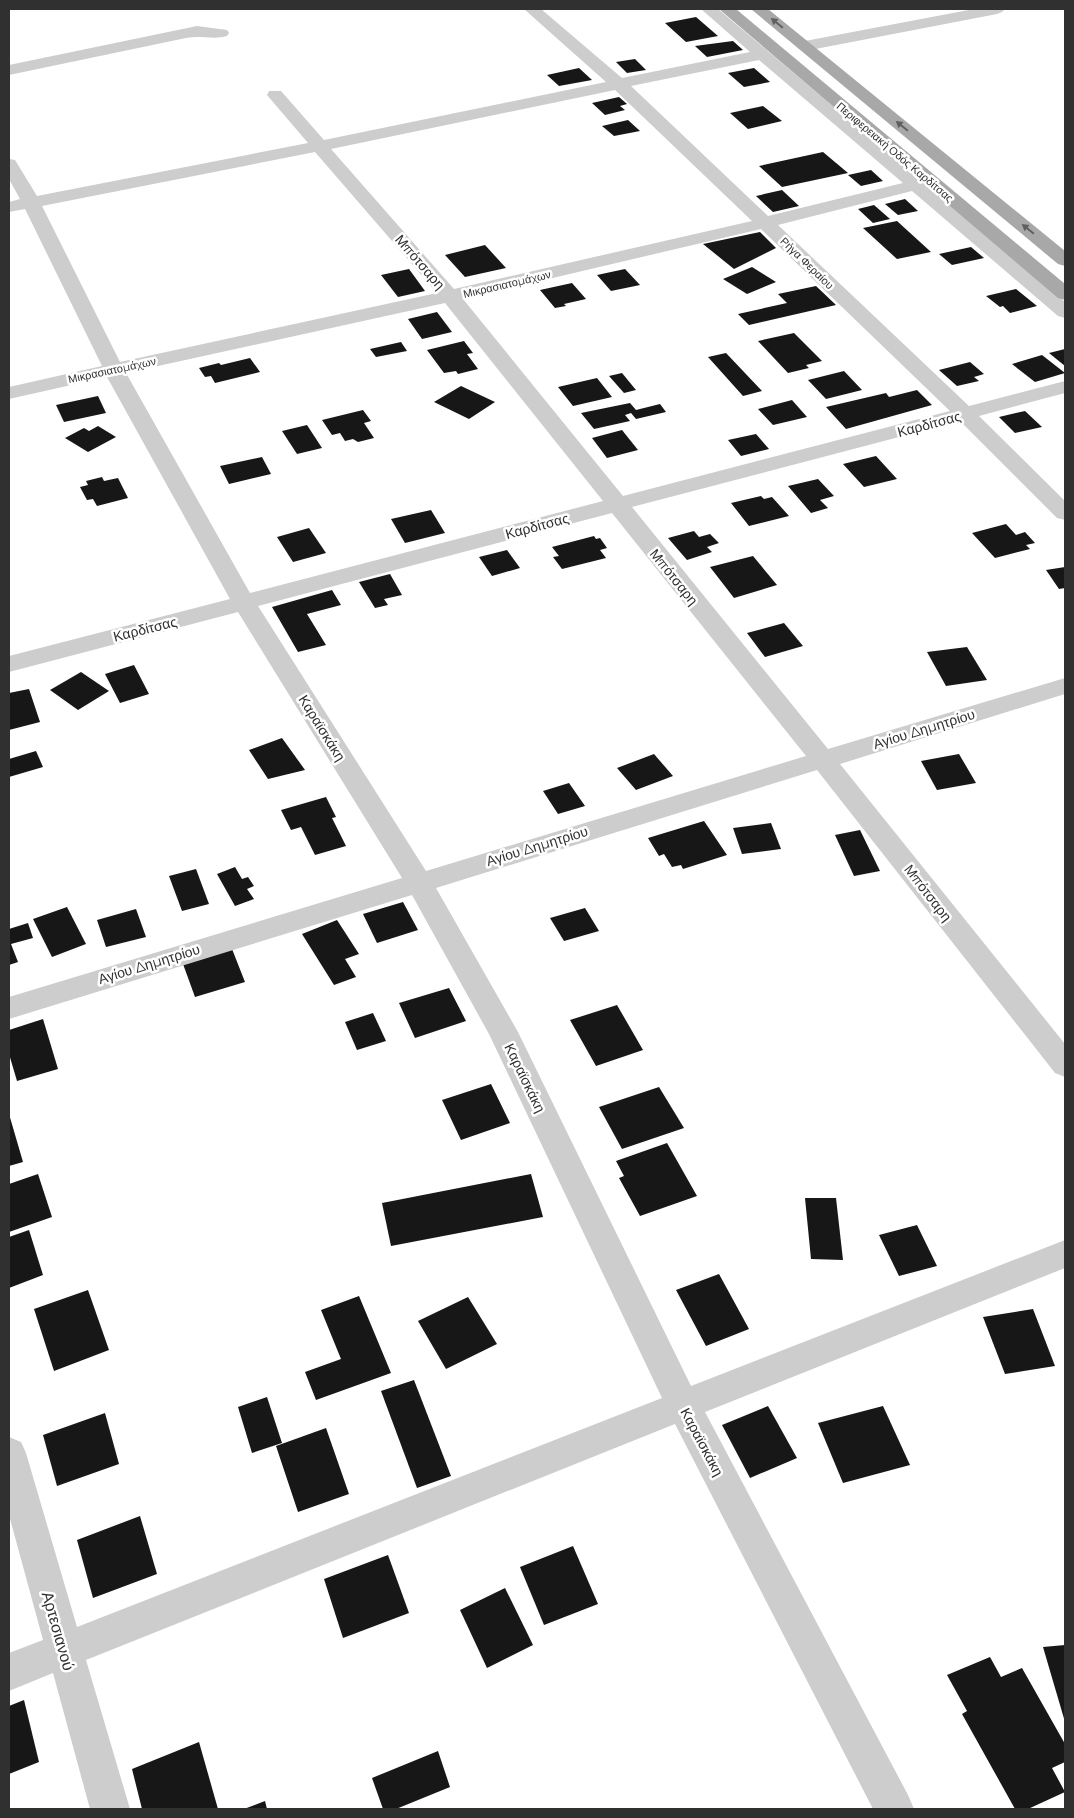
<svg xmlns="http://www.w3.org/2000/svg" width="1074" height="1818" viewBox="0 0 1074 1818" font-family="Montserrat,sans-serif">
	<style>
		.building { fill: #171717 }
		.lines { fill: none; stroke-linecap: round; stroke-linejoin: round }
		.minor { fill: #cdcdcd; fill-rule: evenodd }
		.major { fill: #a8a8a8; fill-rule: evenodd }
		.oneway { fill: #606060 }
		.labels { text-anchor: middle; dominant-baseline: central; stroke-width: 5; stroke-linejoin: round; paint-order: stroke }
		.far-street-label { font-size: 11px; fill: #303030; stroke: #fff }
		.street-label { font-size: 14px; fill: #303030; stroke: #fff }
		.near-street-label { font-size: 16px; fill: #303030; stroke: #fff }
	</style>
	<rect width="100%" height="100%" fill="#fff"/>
	<g class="building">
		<path d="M696,17L718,36L686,42L665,23Z"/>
		<path d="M733,41L743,50L707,57L695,46Z"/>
		<path d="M635,59L646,70L627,73L616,62Z"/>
		<path d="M579,68L592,80L559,86L547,75Z"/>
		<path d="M754,68L770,82L744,87L728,73Z"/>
		<path d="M619,97L627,104L620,106L625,110L605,115L592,103Z"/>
		<path d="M763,106L782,121L748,129L730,113Z"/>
		<path d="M628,120L640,131L614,136L602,126Z"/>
		<path d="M823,152L848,173L782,187L759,166Z"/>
		<path d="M871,170L883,181L861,186L848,175Z"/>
		<path d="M782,190L799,206L773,212L756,196Z"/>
		<path d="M905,199L918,211L898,215L885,204Z"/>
		<path d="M874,205L890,219L873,223L858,209Z"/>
		<path d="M897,221L931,252L897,259L863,228Z"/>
		<path d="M760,232L776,248L734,269L703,244Z"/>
		<path d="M485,245L506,268L465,277L445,255Z"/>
		<path d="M971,247L984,258L952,265L939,254Z"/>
		<path d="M752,267L776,282L747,294L723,279Z"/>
		<path d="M409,269L425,291L398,297L381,275Z"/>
		<path d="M625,269L640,285L611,291L597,275Z"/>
		<path d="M572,283L586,299L564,304L566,306L555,308L540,290Z"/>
		<path d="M816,286L836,305L749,325L738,314L787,303L778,294Z"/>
		<path d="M1016,289L1037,306L1010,313L1003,306L1000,307L986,296Z"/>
		<path d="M437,312L452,332L422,339L408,319Z"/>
		<path d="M794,333L822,361L806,365L809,368L788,373L758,341Z"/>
		<path d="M464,341L473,353L467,354L478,369L458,374L456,371L444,373L427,350Z"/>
		<path d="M401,342L407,351L376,357L370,349Z"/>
		<path d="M1065,349V366L1049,353Z"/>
		<path d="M726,353L762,391L743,396L708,357Z"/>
		<path d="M1042,355L1065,373L1035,382L1012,364Z"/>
		<path d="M250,358L260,372L215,383L211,376L205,377L199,368L219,363L221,365Z"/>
		<path d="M970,362L984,374L974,377L979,381L957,386L939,370Z"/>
		<path d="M844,371L862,390L826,399L808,380Z"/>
		<path d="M622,373L636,390L624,393L609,376Z"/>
		<path d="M597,378L612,397L573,406L558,387Z"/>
		<path d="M461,386L495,402L469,419L434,402Z"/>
		<path d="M917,390L932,405L846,429L826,407L886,393L889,397Z"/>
		<path d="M98,396L106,413L64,422L56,405Z"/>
		<path d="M792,400L807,417L773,425L758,409Z"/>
		<path d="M630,403L636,410L660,404L666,412L636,419L631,413L625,415L630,421L594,429L581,413Z"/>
		<path d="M363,410L371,421L364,423L374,438L358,442L353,439L345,441L340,433L332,435L322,420Z"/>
		<path d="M1025,411L1042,427L1015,433L999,417Z"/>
		<path d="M307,425L322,448L297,454L282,431Z"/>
		<path d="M98,426L116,437L88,452L65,438L84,428L89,431Z"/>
		<path d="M622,430L638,450L607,458L592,438Z"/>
		<path d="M756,434L769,449L741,456L728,440Z"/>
		<path d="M876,456L897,479L864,487L843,464Z"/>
		<path d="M262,457L271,474L229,484L220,466Z"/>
		<path d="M102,477L104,481L118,478L128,498L97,506L93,499L87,500L80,487L88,485L86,481Z"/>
		<path d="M818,479L834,496L820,500L828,508L811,513L788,486Z"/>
		<path d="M761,496L764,499L772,497L789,516L749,526L731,503Z"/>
		<path d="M431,510L445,533L405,543L391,519Z"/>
		<path d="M1006,524L1016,535L1025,532L1035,543L1026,545L1030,549L995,558L972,533Z"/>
		<path d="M309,528L326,553L293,562L277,537Z"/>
		<path d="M694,531L699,537L710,534L719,543L707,547L712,552L687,560L668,538Z"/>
		<path d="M594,536L596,539L600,538L607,548L600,550L606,558L562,569L553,557L559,556L552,547Z"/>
		<path d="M507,550L520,568L492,576L479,557Z"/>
		<path d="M753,556L777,585L734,598L710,567Z"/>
		<path d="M1065,567V588L1059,589L1046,570Z"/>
		<path d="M390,574L402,595L384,599L388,605L375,608L359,582Z"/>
		<path d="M332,590L341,605L307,614L326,645L298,652L272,607Z"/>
		<path d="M784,623L803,646L765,657L747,633Z"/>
		<path d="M967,647L987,680L946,686L927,652Z"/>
		<path d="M134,665L149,694L120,703L105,674Z"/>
		<path d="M81,672L109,691L78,710L50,690Z"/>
		<path d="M29,689L40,722L9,730V693Z"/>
		<path d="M282,738L305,770L268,779L249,750Z"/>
		<path d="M36,751L43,767L9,777V759Z"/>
		<path d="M654,754L673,776L636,790L617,768Z"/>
		<path d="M959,754L976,783L937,790L921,761Z"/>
		<path d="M569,783L585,806L558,814L543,791Z"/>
		<path d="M326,797L336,817L332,818L346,846L315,855L301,827L291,830L281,810Z"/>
		<path d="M704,821L727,855L683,869L681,865L672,867L664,854L659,856L648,838Z"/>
		<path d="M771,823L781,849L742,854L733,828Z"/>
		<path d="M860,830L880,871L854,876L835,835Z"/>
		<path d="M235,867L242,879L248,877L254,886L247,889L254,899L235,906L217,874Z"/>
		<path d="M196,869L209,904L182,911L169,876Z"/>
		<path d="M403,902L418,930L377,943L363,914Z"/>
		<path d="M67,907L86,944L52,957L33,919Z"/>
		<path d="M585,908L599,931L564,941L550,918Z"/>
		<path d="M136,909L146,937L106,947L97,920Z"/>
		<path d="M337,920L359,954L345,959L356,977L334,985L302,934Z"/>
		<path d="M28,923L33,938L11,944L18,962L9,965V929Z"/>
		<path d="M232,949L245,982L195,997L183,964Z"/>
		<path d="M449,988L466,1021L415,1038L399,1003Z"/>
		<path d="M617,1005L643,1050L596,1066L570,1020Z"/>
		<path d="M373,1013L386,1041L357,1050L345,1022Z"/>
		<path d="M43,1019L58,1069L17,1081L9,1054V1030Z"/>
		<path d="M491,1084L510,1123L461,1140L442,1100Z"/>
		<path d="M659,1087L684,1128L622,1149L599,1107Z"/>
		<path d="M9,1114L23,1162L9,1166Z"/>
		<path d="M667,1143L697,1196L640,1216L619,1178L624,1176L616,1161Z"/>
		<path d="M38,1174L52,1217L9,1232V1184Z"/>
		<path d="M531,1174L543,1217L391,1246L382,1203Z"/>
		<path d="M805,1198H836L843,1260L811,1259Z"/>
		<path d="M917,1225L937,1266L899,1276L879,1235Z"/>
		<path d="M29,1230L43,1275L9,1288V1237Z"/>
		<path d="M719,1274L749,1329L706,1346L676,1290Z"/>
		<path d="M88,1290L109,1350L54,1371L34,1309Z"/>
		<path d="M359,1296L391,1373L316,1400L305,1372L341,1359L321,1310Z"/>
		<path d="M468,1297L497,1344L446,1369L418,1321Z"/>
		<path d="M1033,1309L1055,1366L1005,1374L983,1317Z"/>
		<path d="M414,1380L451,1476L417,1488L381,1391Z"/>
		<path d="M267,1397L282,1443L252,1453L238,1407Z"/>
		<path d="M768,1406L797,1458L750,1478L722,1425Z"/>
		<path d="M883,1406L910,1465L843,1483L818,1423Z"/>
		<path d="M105,1413L119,1464L57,1486L43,1435Z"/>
		<path d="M326,1428L349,1494L298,1512L276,1446Z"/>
		<path d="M140,1516L157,1574L93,1598L77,1540Z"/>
		<path d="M573,1546L598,1604L544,1625L520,1567Z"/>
		<path d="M388,1555L409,1613L343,1638L324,1579Z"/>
		<path d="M505,1588L533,1645L487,1668L460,1610Z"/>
		<path d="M1065,1645V1722L1043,1647Z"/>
		<path d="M990,1657L1001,1677L1022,1668L1065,1744V1762L1052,1768L1065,1792L1028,1809H1015L962,1714L967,1711L947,1675Z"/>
		<path d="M24,1700L39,1762L9,1774V1706Z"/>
		<path d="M199,1742L218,1809H142L132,1769Z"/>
		<path d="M438,1751L450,1787L396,1809H383L372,1778Z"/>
		<path d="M265,1801L267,1809H244Z"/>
	</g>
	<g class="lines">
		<g class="minor">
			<path d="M524,9H541L622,78L750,52L701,9H718L1065,302V318L1058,316L912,191L778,225L969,406L1065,381V393L979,416L1065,501V520L1057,518L960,421L632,507L828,749L1065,678V694L840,764L1065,1044V1077L1055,1073L817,770L436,888L518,1032L691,1386L1065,1240V1268L705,1412L908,1795L914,1809H873L675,1424L86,1660L130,1809H90L53,1673L9,1691V1653L43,1640L9,1515V1437L21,1442L26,1453L77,1627L662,1398L489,1034L412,895L9,1019V997L402,878L238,612L9,672V656L230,599L107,377L9,399V387L102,366L25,209L9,212V202L20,199L9,179V159L15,160L37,196L308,143L267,95L269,91H281L324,140L606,82ZM759,60L903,183L768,216L631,86ZM615,90L752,221L454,289L331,149ZM315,152L437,293L120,362L42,206ZM761,229L950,411L623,496L463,299ZM445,303L603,501L250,593L126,373ZM612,513L806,756L426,871L258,606Z"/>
			<path d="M974,9H1005L1002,12L997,14L805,51L799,49L797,46L799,43L805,41Z"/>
			<path d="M197,26L227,30L229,33L227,36C214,40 200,35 186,38L9,75V65Z"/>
		</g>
		<g class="major">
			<path d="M719,9H736L1065,284V300L1058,298Z"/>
			<path d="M751,9H768L1065,251V266L1058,264Z"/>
		</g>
	</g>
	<defs><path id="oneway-solid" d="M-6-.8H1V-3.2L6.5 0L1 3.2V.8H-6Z" transform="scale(1.25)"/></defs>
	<g class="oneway">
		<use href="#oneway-solid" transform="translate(777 23) rotate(-141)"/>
		<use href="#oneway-solid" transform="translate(902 126) rotate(-141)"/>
		<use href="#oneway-solid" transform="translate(1028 229) rotate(-141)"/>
	</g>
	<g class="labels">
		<g class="far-street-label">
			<text transform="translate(895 152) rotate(40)">Περιφερειακή Οδός Καρδίτσας</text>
			<text transform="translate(807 263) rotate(44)">Ρήγα Φεραίου</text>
			<text transform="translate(507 284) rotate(-13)">Μικρασιατομάχων</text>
			<text transform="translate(112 370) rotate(-12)">Μικρασιατομάχων</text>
		</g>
		<g class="street-label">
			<text transform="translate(420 262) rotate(49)">Μπότσαρη</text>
			<text transform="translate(929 424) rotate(-15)">Καρδίτσας</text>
			<text transform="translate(537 526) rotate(-15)">Καρδίτσας</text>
			<text transform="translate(674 577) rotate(51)">Μπότσαρη</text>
			<text transform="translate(145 629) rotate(-14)">Καρδίτσας</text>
			<text transform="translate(322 728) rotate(58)">Καραϊσκάκη</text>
			<text transform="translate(924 729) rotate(-17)">Αγίου Δημητρίου</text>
			<text transform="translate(537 846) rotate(-17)">Αγίου Δημητρίου</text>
			<text transform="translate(928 893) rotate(52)">Μπότσαρη</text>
			<text transform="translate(149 964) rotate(-17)">Αγίου Δημητρίου</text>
			<text transform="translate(525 1078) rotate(64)">Καραϊσκάκη</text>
			<text transform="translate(702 1442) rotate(62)">Καραϊσκάκη</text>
		</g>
		<g class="near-street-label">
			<text transform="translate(58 1631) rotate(74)">Αρτεσιανού</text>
		</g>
	</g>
	<rect width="1074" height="1818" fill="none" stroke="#303030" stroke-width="20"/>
</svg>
